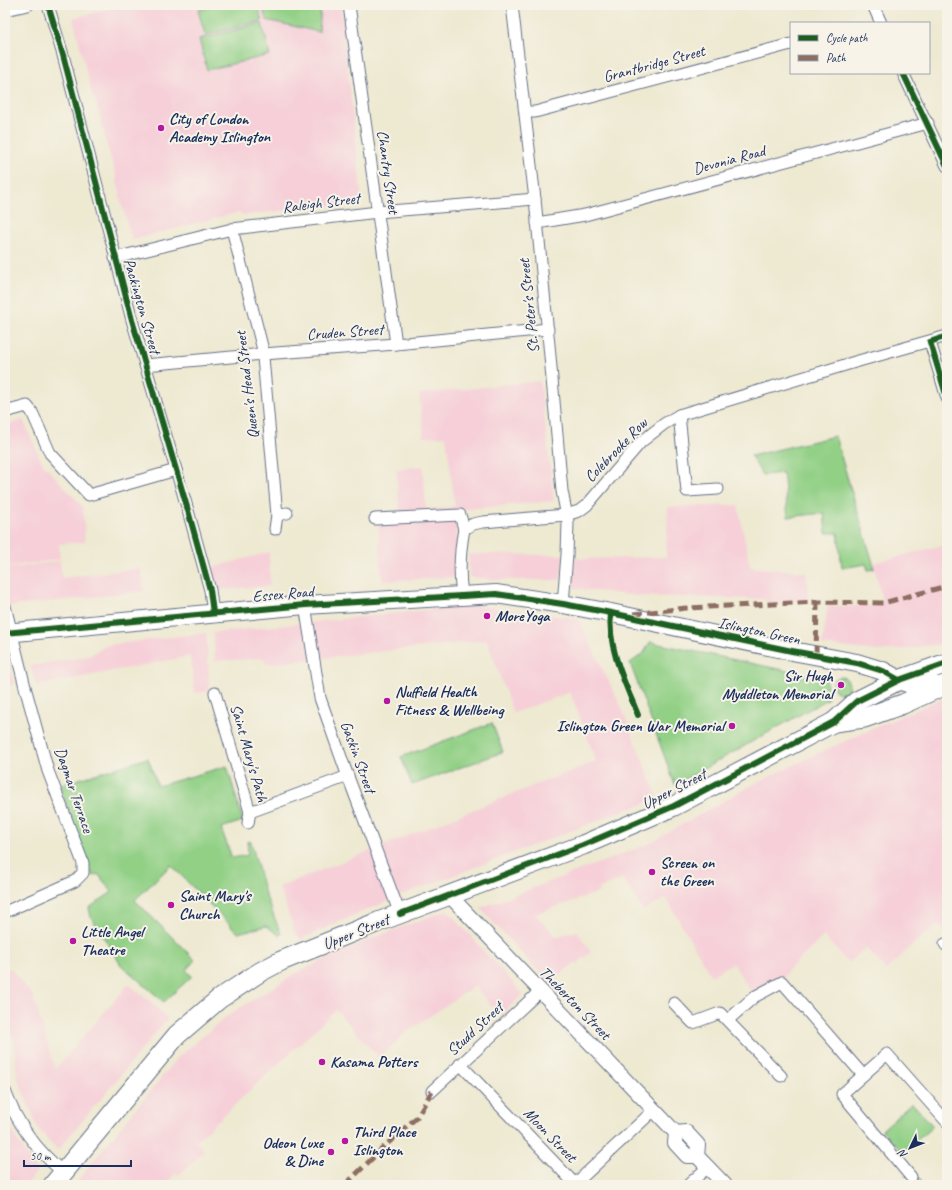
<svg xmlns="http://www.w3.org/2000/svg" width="952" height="1190" viewBox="0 0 952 1190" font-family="Caveat,sans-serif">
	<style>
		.built { fill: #f6cfd8 }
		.green { fill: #92d086; stroke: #568072 }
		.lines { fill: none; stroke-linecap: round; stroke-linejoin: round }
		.minor-tunnel { stroke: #c4c4ba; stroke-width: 11; stroke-dasharray: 11 5.5; stroke-linecap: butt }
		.minor-casing { stroke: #657086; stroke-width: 13 }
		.tertiary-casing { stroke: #657086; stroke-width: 16 }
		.primary-casing { stroke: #657086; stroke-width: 20 }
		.trunk-casing { stroke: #657086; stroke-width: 21 }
		.minor { stroke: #fff; stroke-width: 11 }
		.tertiary { stroke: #fff; stroke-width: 14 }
		.primary { stroke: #fff; stroke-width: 18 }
		.trunk { stroke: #fff; stroke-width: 19 }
		.quiet { stroke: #8d6e63; stroke-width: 5; stroke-dasharray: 10 5; stroke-linecap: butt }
		.cycleway-casing { stroke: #f7f3e8; stroke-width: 8 }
		.cycleway { stroke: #1b5e20; stroke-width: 6 }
		.poi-dot { fill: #b5179e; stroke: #f7f3e8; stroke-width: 1.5 }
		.labels { text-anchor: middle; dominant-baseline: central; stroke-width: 4; stroke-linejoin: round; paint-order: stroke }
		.street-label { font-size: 16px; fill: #1b2f5e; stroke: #f7f3e8 }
		.poi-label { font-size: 16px; font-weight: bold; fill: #1b2f5e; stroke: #f7f3e8; text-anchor: start }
	</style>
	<rect width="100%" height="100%" fill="#f7f3e8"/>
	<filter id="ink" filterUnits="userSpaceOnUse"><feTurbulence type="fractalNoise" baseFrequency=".025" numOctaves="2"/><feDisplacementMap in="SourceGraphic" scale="8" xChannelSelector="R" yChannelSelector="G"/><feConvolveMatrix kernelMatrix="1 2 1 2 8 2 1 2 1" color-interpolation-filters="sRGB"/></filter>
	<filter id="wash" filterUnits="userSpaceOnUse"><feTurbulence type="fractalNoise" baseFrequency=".012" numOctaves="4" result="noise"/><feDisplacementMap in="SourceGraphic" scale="16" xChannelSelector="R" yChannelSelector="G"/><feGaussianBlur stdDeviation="0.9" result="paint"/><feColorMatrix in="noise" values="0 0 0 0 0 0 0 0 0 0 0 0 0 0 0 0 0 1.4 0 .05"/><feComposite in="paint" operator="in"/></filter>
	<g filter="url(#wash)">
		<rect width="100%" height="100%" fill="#eee9d1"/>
		<g class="built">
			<path d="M125,5H341L362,202L244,215L239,212L132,240L119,195H121L116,180L117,179L104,136L105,135L100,121L101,120L95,98H93L73,18Z"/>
			<path d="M540,381L554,501L400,515L396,469L423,466L426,510L455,506L446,436L424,437L419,394Z"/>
			<path d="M23,420L43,464L83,507L85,542L59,544L60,559L5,567V425Z"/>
			<path d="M738,505L750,567L806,572L810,601L769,603L763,599L637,596L574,588V559L666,557L668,507Z"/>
			<path d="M455,517L458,552L457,577L382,581L378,523Z"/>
			<path d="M947,544V643L906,649L875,651L822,645L828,606H879L883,601L873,563Z"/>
			<path d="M269,552L270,586L217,590L211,568Z"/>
			<path d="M468,554L564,555L561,580H497L469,577Z"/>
			<path d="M60,561L62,578L141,568L144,591L5,607V569Z"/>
			<path d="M473,605L578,619L620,704L658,798L397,897L301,939L295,933L279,887L596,761L570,692L513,713L487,640L266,664L264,658L215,661L213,633Z"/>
			<path d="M206,633L210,691L195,693L190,656L36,686L31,666L89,656L107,645Z"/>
			<path d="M9,661L14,684L5,686V662Z"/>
			<path d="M947,696V933L939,925L920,938L886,970L866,948L848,963L824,936L787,971L782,982L754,997L733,963L711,976L666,898L643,911L623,879L599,888L600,892L535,914L556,936L577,931L591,952L577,964L575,962L550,984L480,908L623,854L652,842L748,787L816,754Z"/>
			<path d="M447,910L523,994L500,1016L474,986L404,1034L379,1058L336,1010L196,1141L205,1151L179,1175L176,1173L166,1185H74L178,1057L230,1014L298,972L365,941Z"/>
			<path d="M10,968L33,996L55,1069L129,984L168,1018L58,1150L38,1129L17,1077L14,1041L5,1017V972Z"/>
			<path d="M5,1115L18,1142L38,1170L26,1185H5Z"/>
		</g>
		<g class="green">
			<path d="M219,5H258L262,21L205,35L198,10Z"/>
			<path d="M262,5H321L319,32L266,20Z"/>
			<path d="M262,23L270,55L207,70L199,39Z"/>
			<path d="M835,436L873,563L874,569L868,570L866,564L842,568L838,533H826L824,513L788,517L783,473L762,475L751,456Z"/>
			<path d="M650,642L826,679L828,699L675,785L630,663L644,653Z"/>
			<circle cx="841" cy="685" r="8"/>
			<path d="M492,723L503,752L412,785L401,757Z"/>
			<path d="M148,758L158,786L227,766L243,821L221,828L232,858L248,855L247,841L251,842L265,894L281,934L279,935L266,926L238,933L171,865L135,900L195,960L186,970L192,976L164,1002L121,965L91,917L89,908L112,892L98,874L93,876L59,785Z"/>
			<path d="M912,1103L933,1126L903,1153L882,1130Z"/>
		</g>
	</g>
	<g filter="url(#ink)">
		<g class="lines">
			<path class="minor-tunnel" d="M911,1177L918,1185"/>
			<defs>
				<g id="minor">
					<path d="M48,5L63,55L132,320L187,507L210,590L213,613"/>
					<path d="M349,5L396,344"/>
					<path d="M512,5L535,199L549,345L562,491L568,522L567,555L563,604"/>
					<path d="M873,5L881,23"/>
					<path d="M5,10L28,5"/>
					<path d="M903,73L947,166"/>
					<path d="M525,112H535L791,44"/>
					<path d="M537,223L585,215L928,123"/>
					<path d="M232,229L262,346L277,515L275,529"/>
					<path d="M115,258L232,229L378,212L535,199"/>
					<path d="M930,342L947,398"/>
					<path d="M145,365L263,354L396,344L548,329"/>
					<path d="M5,412L27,406L32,412L50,453L89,495L176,470"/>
					<path d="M679,415L687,491L718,489"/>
					<path d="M277,515L287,513"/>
					<path d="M375,519L460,515L464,529"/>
					<path d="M462,595C459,574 460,550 464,529L473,524L483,522L566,515L579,511L587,505L641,442L664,424L679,415L855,362L947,336"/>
					<path d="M305,605L320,698L347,774L400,914"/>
					<path d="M5,606L25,687L48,771L83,863V873L75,881L5,912"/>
					<path d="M215,693L250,812L248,823"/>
					<path d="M250,812L348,776"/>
					<path d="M945,944L947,946"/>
					<path d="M674,1003L693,1023L720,1013L781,1076"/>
					<path d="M728,1020L754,997L782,982L863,1075"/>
					<path d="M460,1064L575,1184L654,1110"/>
					<path d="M5,1091C17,1124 36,1150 63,1172"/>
					<path d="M432,1091L540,991"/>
					<path d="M911,1177L842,1094L887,1054L947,1122"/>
					<path d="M688,1185L708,1167"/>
				</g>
				<g id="tertiary">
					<path d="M450,896L676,1133L675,1143L687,1156H697"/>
					<path d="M676,1133L686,1132L698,1145L697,1156L725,1185"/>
				</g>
				<path id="primary" d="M5,633L305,605L496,594L563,604L611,613L792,651L857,663L883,671L899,680L913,685L943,686"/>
				<g id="trunk">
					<path d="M834,722L864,718L903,704L947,684"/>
					<path d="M53,1185L177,1035L219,999L260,972L281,961L378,922L583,845L674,806L834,722L857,701L899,680L947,663"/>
				</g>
			</defs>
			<use href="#minor" class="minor-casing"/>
			<use href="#tertiary" class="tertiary-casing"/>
			<use href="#primary" class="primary-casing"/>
			<use href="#trunk" class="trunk-casing"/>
			<use href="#minor" class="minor"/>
			<use href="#tertiary" class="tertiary"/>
			<use href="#primary" class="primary"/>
			<use href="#trunk" class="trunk"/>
			<g class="quiet">
				<path d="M633,614L686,608L817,602L883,603L947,586"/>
				<path d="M816,656L817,602"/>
				<path d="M345,1185L385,1146L417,1117L432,1091"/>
			</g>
			<defs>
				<g id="cycleway">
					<path d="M48,5L63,55L132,320L187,507L210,590L213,613"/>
					<path d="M903,73L947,166"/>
					<path d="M947,336L930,342L947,398"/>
					<path d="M611,613C607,647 625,683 638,715"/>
					<path d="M5,633L305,605L496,594L563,604L611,613L792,651L857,663L883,671L899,680"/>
					<path d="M400,914L583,845L674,806L834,722L857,701L899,680L947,663"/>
				</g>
			</defs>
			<use href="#cycleway" class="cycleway-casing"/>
			<use href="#cycleway" class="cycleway"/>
		</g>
	</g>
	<g class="poi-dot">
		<circle cx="161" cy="128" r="4"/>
		<circle cx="487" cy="616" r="4"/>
		<circle cx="841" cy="685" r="4"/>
		<circle cx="387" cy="701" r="4"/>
		<circle cx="732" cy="726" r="4"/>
		<circle cx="652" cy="872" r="4"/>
		<circle cx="171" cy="905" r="4"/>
		<circle cx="73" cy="941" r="4"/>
		<circle cx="322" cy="1062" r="4"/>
		<circle cx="345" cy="1141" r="4"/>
		<circle cx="331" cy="1152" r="4"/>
	</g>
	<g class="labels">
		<g class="street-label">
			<text transform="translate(654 64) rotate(-15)">Grantbridge Street</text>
			<text transform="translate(729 160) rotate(-15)">Devonia Road</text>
			<text transform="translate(388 172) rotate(82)">Chantry Street</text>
			<text transform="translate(321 203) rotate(-7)">Raleigh Street</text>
			<text transform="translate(142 306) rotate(74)">Packington Street</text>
			<text transform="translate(529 306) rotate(-96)">St. Peter's Street</text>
			<text transform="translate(345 332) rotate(-4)">Cruden Street</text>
			<text transform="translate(247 385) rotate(-97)">Queen's Head Street</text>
			<text transform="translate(616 450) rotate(-46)">Colebrooke Row</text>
			<text transform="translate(283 594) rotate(-5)">Essex Road</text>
			<text transform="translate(759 631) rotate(12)">Islington Green</text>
			<text transform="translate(249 753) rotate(74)">Saint Mary's Path</text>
			<text transform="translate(358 757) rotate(70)">Gaskin Street</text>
			<text transform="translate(674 789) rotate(-27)">Upper Street</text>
			<text transform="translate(74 790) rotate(71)">Dagmar Terrace</text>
			<text transform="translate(356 932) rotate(-22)">Upper Street</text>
			<text transform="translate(575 1003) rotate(46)">Theberton Street</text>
			<text transform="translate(475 1029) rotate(-43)">Studd Street</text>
			<text transform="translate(550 1135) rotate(46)">Moon Street</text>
		</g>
		<g class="poi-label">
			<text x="169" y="119">City of London<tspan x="169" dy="18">Academy Islington</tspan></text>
			<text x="495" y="616">MoreYoga</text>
			<text x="833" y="676" text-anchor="end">Sir Hugh<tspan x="833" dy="18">Myddleton Memorial</tspan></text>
			<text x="395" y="692">Nuffield Health<tspan x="395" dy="18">Fitness &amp; Wellbeing</tspan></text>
			<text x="724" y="726" text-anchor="end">Islington Green War Memorial</text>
			<text x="660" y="863">Screen on<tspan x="660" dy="18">the Green</tspan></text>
			<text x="179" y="896">Saint Mary's<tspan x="179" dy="18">Church</tspan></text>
			<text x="81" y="932">Little Angel<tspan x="81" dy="18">Theatre</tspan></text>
			<text x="330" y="1062">Kasama Potters</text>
			<text x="353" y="1132">Third Place<tspan x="353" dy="18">Islington</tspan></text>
			<text x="323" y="1143" text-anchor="end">Odeon Luxe<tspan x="323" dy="18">&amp; Dine</tspan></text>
		</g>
	</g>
	<rect width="952" height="1190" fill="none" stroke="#f7f3e8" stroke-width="20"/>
	<rect x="790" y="22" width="140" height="52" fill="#f7f3e8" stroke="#9fa5b1"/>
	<rect x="798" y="35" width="20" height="6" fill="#1b5e20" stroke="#9fa5b1"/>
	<text x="826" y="42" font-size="12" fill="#1b2f5e">Cycle path</text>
	<rect x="798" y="55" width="20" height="6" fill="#8d6e63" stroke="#9fa5b1"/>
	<text x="826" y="62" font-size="12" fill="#1b2f5e">Path</text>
	<g transform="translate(910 1148) rotate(227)" stroke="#f7f3e8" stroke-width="3" paint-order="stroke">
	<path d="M0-3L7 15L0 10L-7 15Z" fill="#1b2f5e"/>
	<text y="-6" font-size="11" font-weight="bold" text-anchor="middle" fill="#1b2f5e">N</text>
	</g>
	<path d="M24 1160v6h107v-6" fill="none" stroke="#1b2f5e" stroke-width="2"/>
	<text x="30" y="1160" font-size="12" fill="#1b2f5e" stroke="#f7f3e8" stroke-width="3" paint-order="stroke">50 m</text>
</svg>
